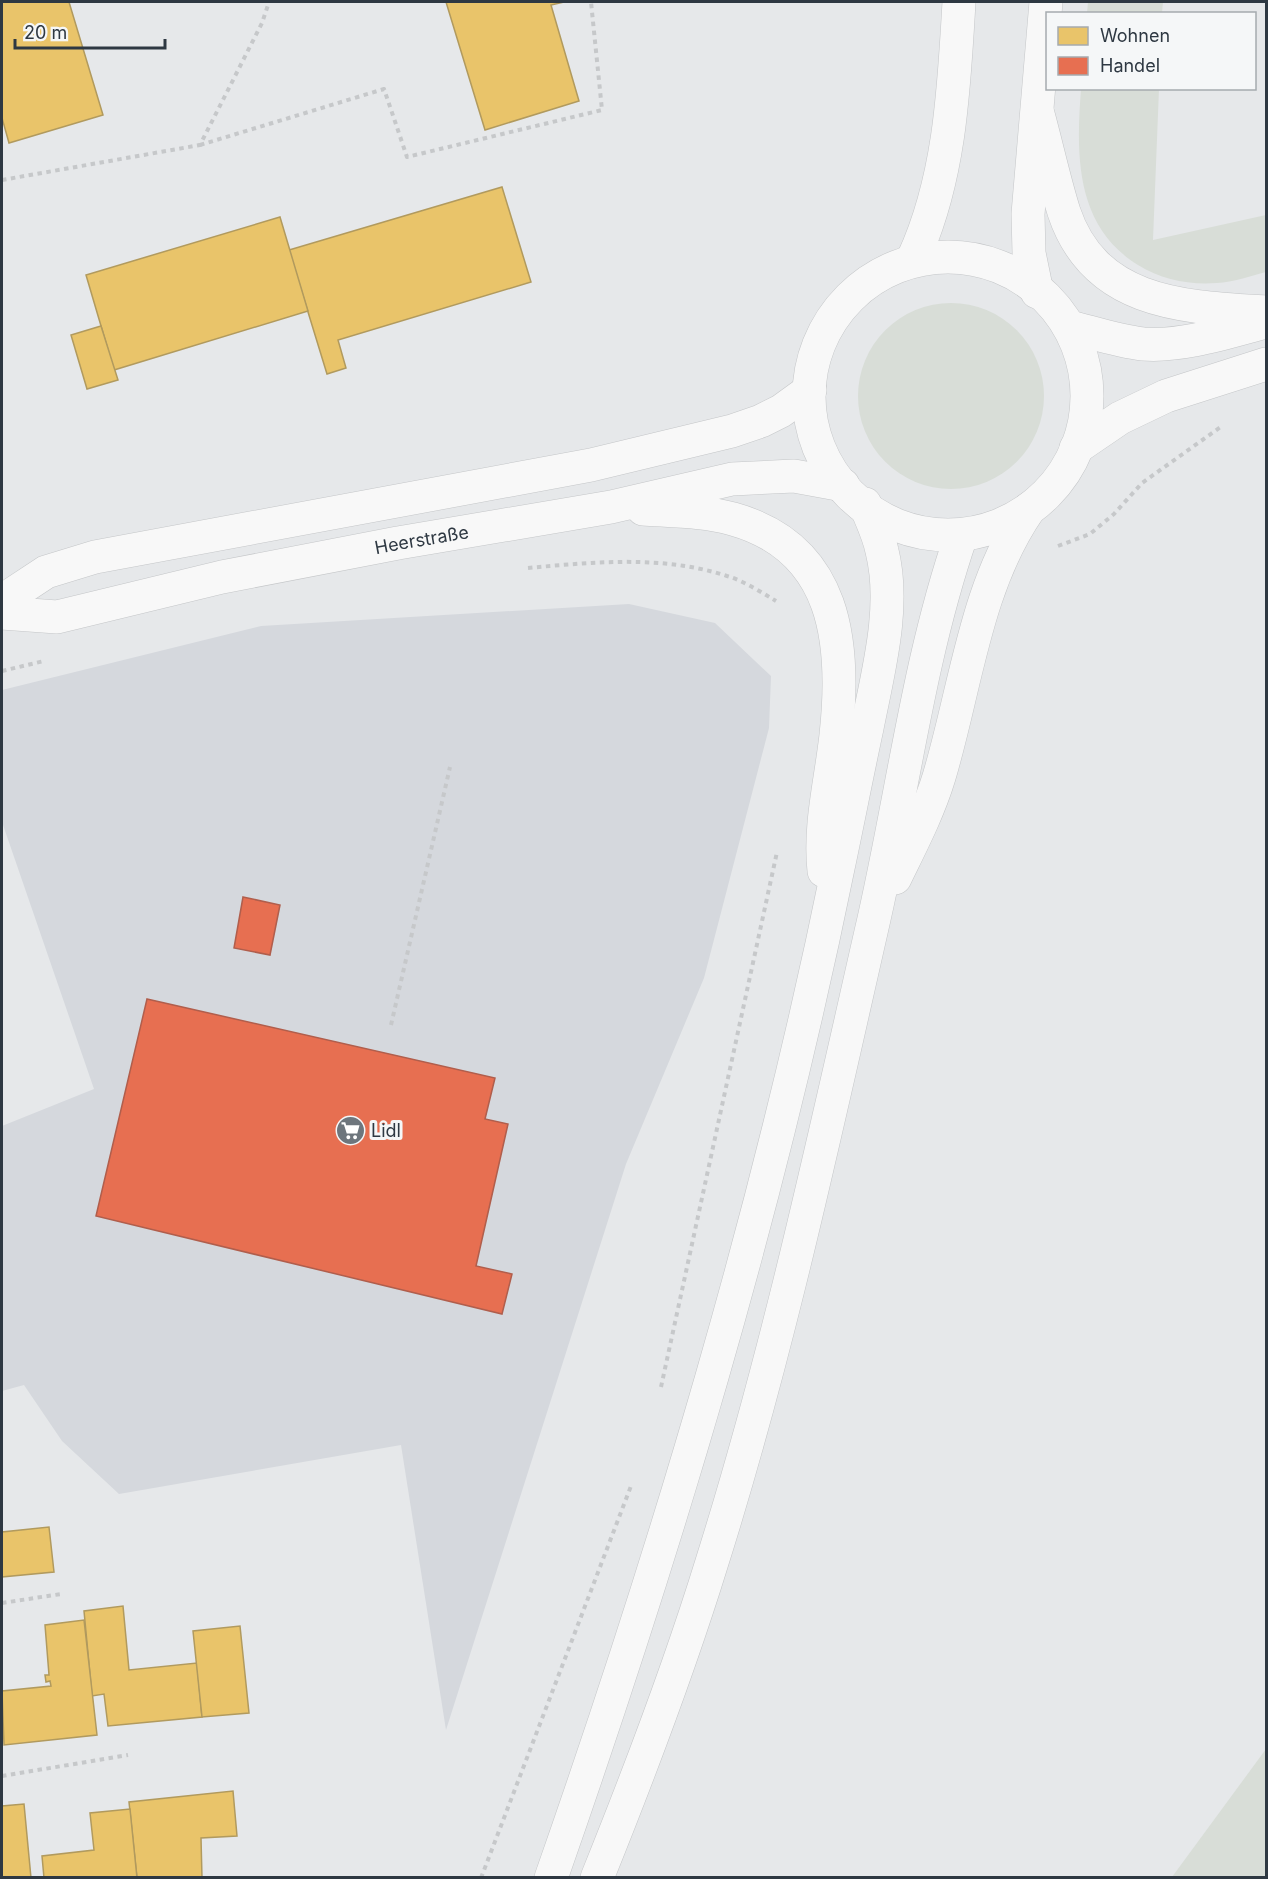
<svg xmlns="http://www.w3.org/2000/svg" width="1268" height="1879" viewBox="0 0 1268 1879" font-family="Inter,sans-serif">
	<style>
		.built { fill: #d5d8dd }
		.green { fill: #d8ddd7 }
		.homes { fill: #e9c46a; stroke: #b19a5e; stroke-width: 1.5 }
		.shops { fill: #e76f51; stroke: #b05e4c; stroke-width: 1.5 }
		.lines { fill: none; stroke-linecap: round; stroke-linejoin: round }
		.secondary-casing { stroke: #c4c6c8; stroke-width: 34 }
		.path { stroke: #c6c8ca; stroke-width: 4; stroke-dasharray: 4.5 4.5; stroke-linecap: butt }
		.secondary { stroke: #f8f8f8; stroke-width: 33 }
		.labels { text-anchor: middle; dominant-baseline: central; stroke-width: 6; stroke-linejoin: round; paint-order: stroke }
		.street-label { font-size: 18px; fill: #2e3842; stroke: #f5f7f8 }
		.poi-label { font-size: 18px; fill: #2e3842; stroke: #f5f7f8; text-anchor: start }
	</style>
	<rect width="100%" height="100%" fill="#e6e8ea"/>
	<path class="built" d="M629,604L715,623L771,676L769,728L704,978L626,1164L446,1730L401,1445L119,1494L62,1441L24,1385L2,1391V1126L94,1089L2,822V690L261,626Z"/>
	<g class="green">
		<path d="M1088,2H1163L1162,13H1087Z"/>
		<path d="M1081,89H1159L1153,240L1266,215V272C1251,276 1233,282 1217,283C1189,285 1162,280 1138,265C1075,226 1076,155 1081,89Z"/>
		<circle cx="951" cy="396" r="93"/>
		<path d="M1266,1749V1877H1172Z"/>
	</g>
	<g class="homes">
		<path d="M2,2H69L103,115L9,143L2,118Z"/>
		<path d="M446,2H564L551,5L579,101L485,130Z"/>
		<path d="M502,187L531,282L338,340L346,368L327,374L289,250Z"/>
		<path d="M280,217L308,311L114,370L86,275Z"/>
		<path d="M101,326L118,380L87,389L71,335Z"/>
		<path d="M49,1527L54,1572L2,1577V1582V1532Z"/>
		<path d="M123,1606L129,1670L197,1663L202,1717L108,1726L104,1694L92,1696L84,1611Z"/>
		<path d="M84,1620L97,1735L4,1745L2,1691L51,1686L50,1681L46,1682L45,1675H49L45,1625Z"/>
		<path d="M240,1626L249,1713L202,1717L193,1631Z"/>
		<path d="M233,1791L237,1836L201,1838L202,1878H137L129,1802Z"/>
		<path d="M24,1804L31,1878H2V1806Z"/>
		<path d="M130,1809L137,1878H44L42,1856L94,1850L90,1813Z"/>
	</g>
	<g class="shops">
		<path d="M243,897L280,905L270,955L234,948Z"/>
		<path d="M147,999L495,1078L485,1119L508,1124L476,1266L512,1274L502,1314L96,1216Z"/>
	</g>
	<g class="lines">
		<defs>
			<g id="secondary">
				<path d="M1038,114C1047,147 1054,180 1064,212C1095,305 1185,307 1266,312"/>
				<circle cx="948" cy="396" r="139"/>
				<path d="M913,259C950,179 954,89 959,2"/>
				<path d="M1037,292L1029,253L1028,214L1046,2"/>
				<path d="M1070,327C1094,333 1118,341 1143,344C1183,347 1228,332 1266,322"/>
				<path d="M1076,448L1120,418L1166,396L1266,364"/>
				<path d="M643,509C673,511 704,511 733,519C837,548 846,643 836,735C831,781 819,825 824,871"/>
				<path d="M2,601L46,572L95,557L591,465L732,431L761,421L781,411L810,390"/>
				<path id="s1" d="M2,613L57,617L222,577L398,543L611,507L732,479L794,476L843,485"/>
				<path d="M895,878C911,845 928,813 939,777C966,687 975,587 1029,509"/>
				<path d="M551,1878C667,1547 768,1211 838,868C848,821 857,774 867,728C878,672 896,607 882,551C879,535 871,519 865,504"/>
				<path d="M597,1878C639,1774 679,1669 712,1562C777,1356 823,1143 871,932C902,800 917,664 961,536"/>
			</g>
		</defs>
		<use href="#secondary" class="secondary-casing"/>
		<g class="path">
			<path d="M200,145L384,89L407,157L602,110L591,2"/>
			<path d="M2,180L200,145L262,23L269,2"/>
			<path d="M1058,546L1090,534L1114,514L1142,483L1222,426"/>
			<path d="M528,568C594,562 663,555 727,576C744,581 761,592 776,601"/>
			<path d="M2,671L44,661"/>
			<path d="M391,1025L450,767"/>
			<path d="M661,1387L777,852"/>
			<path d="M2,1603L61,1594"/>
			<path d="M2,1776L128,1755"/>
			<path d="M481,1878L631,1486"/>
		</g>
		<use href="#secondary" class="secondary"/>
	</g>
	<defs>
		<symbol id="supermarket-disc" viewBox="-11 -11 22 22"><circle r="9.5" fill="#6e767d" stroke="#f5f7f8"/><path d="M-6-5.5h2.5l.6 2H6L4.5 2H-2.5L-4.4-4H-6ZM-1.5 3.2a1.3 1.3 0 1 0 .1 0ZM3 3.2a1.3 1.3 0 1 0 .1 0Z" fill="#fff"/></symbol>
	</defs>
	<g fill-rule="evenodd">
		<use href="#supermarket-disc" x="334" y="1114" width="33" height="33"/>
	</g>
	<g class="labels">
		<g class="street-label">
			<text stroke="none"><textPath href="#s1" startOffset="428">Heerstraße</textPath></text>
		</g>
		<g class="poi-label">
			<text x="371" y="1130">Lidl</text>
		</g>
	</g>
	<rect width="1268" height="1879" fill="none" stroke="#2e3842" stroke-width="6"/>
	<rect x="1046" y="12" width="210" height="78" fill="#f5f7f8" stroke="#a5abaf" stroke-width="1.5"/>
	<rect x="1058" y="27" width="30" height="18" fill="#e9c46a" stroke="#a5abaf" stroke-width="1.5"/>
	<text x="1100" y="42" font-size="18" fill="#2e3842">Wohnen</text>
	<rect x="1058" y="57" width="30" height="18" fill="#e76f51" stroke="#a5abaf" stroke-width="1.5"/>
	<text x="1100" y="72" font-size="18" fill="#2e3842">Handel</text>
	<path d="M15 39v9h150v-9" fill="none" stroke="#2e3842" stroke-width="3"/>
	<text x="24" y="39" font-size="18" fill="#2e3842" stroke="#f5f7f8" stroke-width="4.5" paint-order="stroke">20 m</text>
</svg>
